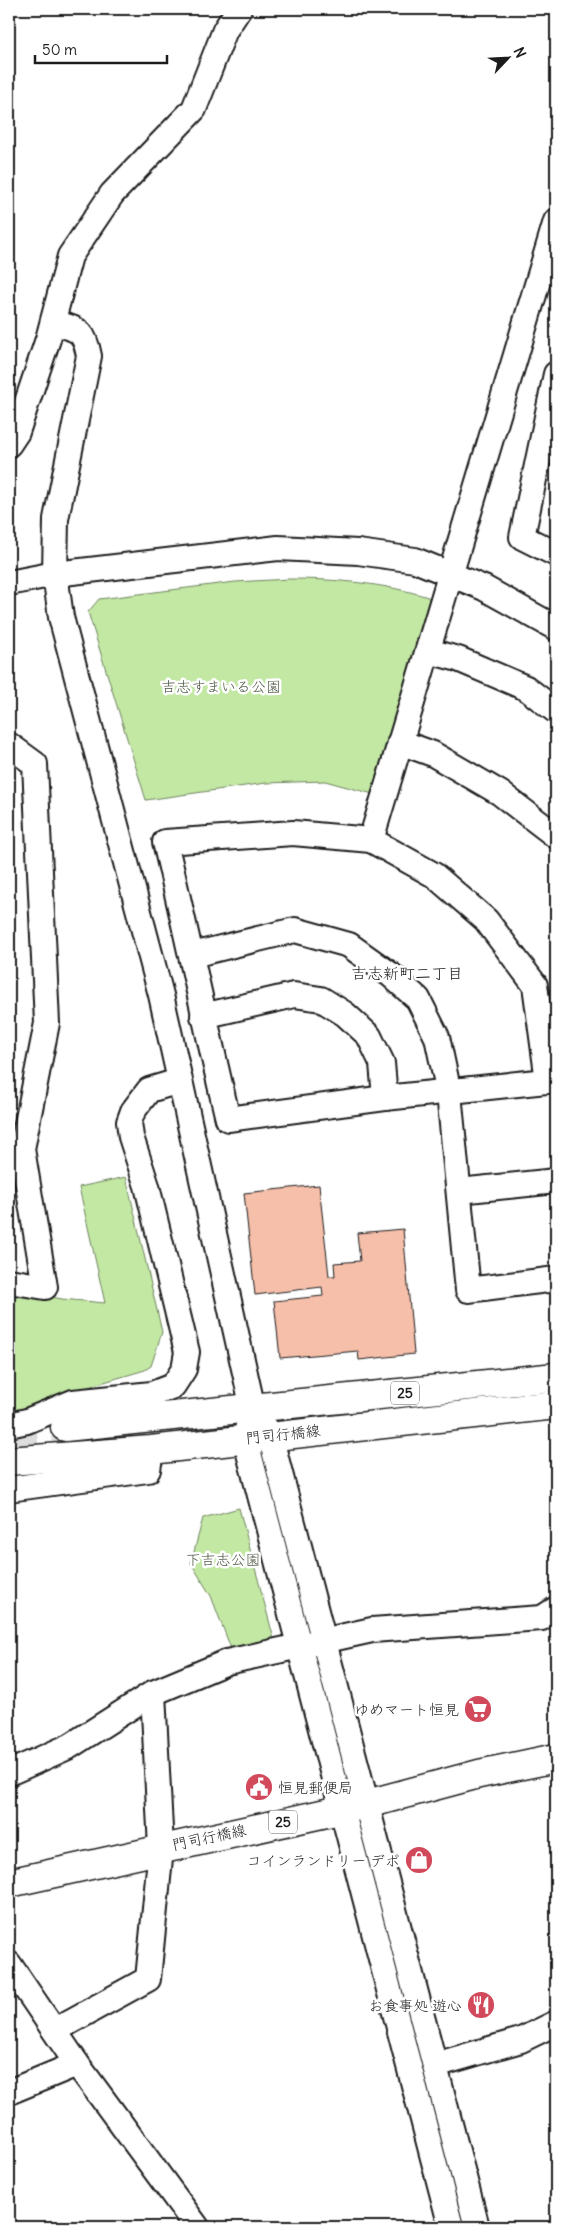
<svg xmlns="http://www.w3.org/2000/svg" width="565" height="2236" viewBox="0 0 565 2236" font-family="Delius,'Klee One',sans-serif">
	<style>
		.green { fill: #c2e8a3; stroke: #6f8260 }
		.building { fill: #f6bfaa; stroke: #1c1c1c }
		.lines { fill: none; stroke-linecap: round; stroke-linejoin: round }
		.major-tunnel { stroke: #ddd; stroke-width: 28; stroke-dasharray: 28 14; stroke-linecap: butt }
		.minor-casing { stroke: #1c1c1c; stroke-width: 28 }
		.major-casing { stroke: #1c1c1c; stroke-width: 31 }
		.minor { stroke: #fff; stroke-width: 24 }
		.major { stroke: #fff; stroke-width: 28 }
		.labels { text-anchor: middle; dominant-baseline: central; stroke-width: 5; stroke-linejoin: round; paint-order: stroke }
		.shield { fill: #fff; stroke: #606060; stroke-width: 1 }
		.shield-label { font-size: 14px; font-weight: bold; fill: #1c1c1c }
		.park-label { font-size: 15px; fill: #4e5944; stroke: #fff }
		.street-label { font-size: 15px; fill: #1c1c1c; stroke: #fff }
		.poi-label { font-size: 15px; fill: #1c1c1c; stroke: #fff; text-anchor: end }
		.neighbourhood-label { font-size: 16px; fill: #1c1c1c; stroke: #fff }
	</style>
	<rect width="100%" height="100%" fill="#fff"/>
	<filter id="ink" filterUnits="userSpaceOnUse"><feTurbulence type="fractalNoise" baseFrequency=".02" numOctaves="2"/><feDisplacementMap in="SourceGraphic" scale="10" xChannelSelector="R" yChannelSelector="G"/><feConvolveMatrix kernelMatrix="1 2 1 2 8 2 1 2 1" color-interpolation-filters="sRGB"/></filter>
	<g filter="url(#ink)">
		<g class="green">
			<path d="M289,579C335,579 383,583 428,597L431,603L373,794L325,781L266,783L146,800L88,612L99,599L235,582Z"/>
			<path d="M126,1177L162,1332L151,1366L145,1370L94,1385L9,1415V1289L62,1299L105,1303L79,1187Z"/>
			<path d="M239,1508L275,1643L233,1654L211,1596L191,1563L203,1518Z"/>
		</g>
		<path class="building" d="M319,1185L329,1276H335L334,1263L360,1261L357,1233L403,1229L414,1354L359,1360L358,1351L280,1358L274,1301L323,1296L322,1287L255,1295L244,1193Z"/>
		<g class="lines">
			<path class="major-tunnel" d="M9,1432L65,1427"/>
			<defs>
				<g id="minor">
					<path d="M53,322C77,330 84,328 89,356L56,519L55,574L61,617L161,995L253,1409L270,1435L477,2227"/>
					<path d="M556,374L522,537L556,554"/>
					<path d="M9,444L17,432L48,339L70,256L112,194L194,109L225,30L239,9"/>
					<path d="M9,583L55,574L278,548L358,552L415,560L484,588L556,628"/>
					<path d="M428,651L458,659L526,688L556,711"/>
					<path d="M400,742L433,754L500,793L556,836"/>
					<path d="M9,745L35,764L47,1023L22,1149L45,1287L9,1281"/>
					<path d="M371,840L556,221"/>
					<path d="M192,955L295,930L349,945L391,975L418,999L437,1037L449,1093L468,1290L556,1279"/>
					<path d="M203,1016L294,995L321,999L345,1014L369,1036L382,1063L385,1098"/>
					<path d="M548,1081L535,985L486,920L434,875L371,840L293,833L165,842C187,934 206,1027 228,1119L385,1098L556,1080"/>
					<path d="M459,1191L556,1181"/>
					<path d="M249,1422L245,1438L451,2227"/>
					<path d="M9,1425L27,1421L73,1402L152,1394L173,1386L184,1369L187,1352L147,1186L131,1137L129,1122L133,1111L149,1090L179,1081"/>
					<path d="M9,1489L148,1470L151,1450"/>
					<path d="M9,1773L70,1746L153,1693L227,1662L372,1630L542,1618L556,1609"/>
					<path d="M9,1964L77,2064L197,2227"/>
					<path d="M55,2030L148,1979L161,1848L153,1693"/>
					<path d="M435,2065L521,2040L556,2023"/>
					<path d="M9,2092L77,2064"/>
				</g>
				<g id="major">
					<path d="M65,1427L556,1377"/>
					<path d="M9,1461L151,1450L556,1405"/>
					<path d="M9,1883L367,1804L479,1774L556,1758"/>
				</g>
			</defs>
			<use href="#minor" class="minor-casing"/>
			<use href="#major" class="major-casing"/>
			<use href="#minor" class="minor"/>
			<use href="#major" class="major"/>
		</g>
	</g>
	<defs>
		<symbol id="supermarket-disc" viewBox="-11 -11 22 22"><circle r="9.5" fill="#d1495b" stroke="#fff"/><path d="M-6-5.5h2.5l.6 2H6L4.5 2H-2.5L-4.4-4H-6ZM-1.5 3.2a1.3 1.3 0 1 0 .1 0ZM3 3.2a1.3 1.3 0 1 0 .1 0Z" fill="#fff"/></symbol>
		<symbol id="civic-disc" viewBox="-11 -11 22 22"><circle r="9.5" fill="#d1495b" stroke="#fff"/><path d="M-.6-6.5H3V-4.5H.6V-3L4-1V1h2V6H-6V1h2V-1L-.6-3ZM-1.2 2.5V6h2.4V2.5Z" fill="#fff"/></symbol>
		<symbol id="shop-disc" viewBox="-11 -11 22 22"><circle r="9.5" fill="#d1495b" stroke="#fff"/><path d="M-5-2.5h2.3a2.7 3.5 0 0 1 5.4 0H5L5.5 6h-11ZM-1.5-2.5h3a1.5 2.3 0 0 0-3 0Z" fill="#fff"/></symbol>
		<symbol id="restaurant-disc" viewBox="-11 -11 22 22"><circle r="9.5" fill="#d1495b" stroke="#fff"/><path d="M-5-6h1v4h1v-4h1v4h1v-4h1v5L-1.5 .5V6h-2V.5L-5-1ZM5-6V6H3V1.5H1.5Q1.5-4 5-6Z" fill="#fff"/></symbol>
	</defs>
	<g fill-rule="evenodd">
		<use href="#supermarket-disc" x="462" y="1693" width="32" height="32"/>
		<use href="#civic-disc" x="243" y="1771" width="32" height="32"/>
		<use href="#shop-disc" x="403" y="1844" width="32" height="32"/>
		<use href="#restaurant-disc" x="465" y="1989" width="32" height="32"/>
	</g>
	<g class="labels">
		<g class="shield">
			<rect x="391" y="1381.5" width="28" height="23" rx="4"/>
			<rect x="269" y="1810.5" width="28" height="23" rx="4"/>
		</g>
		<g class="shield-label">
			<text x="405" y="1393">25</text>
			<text x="283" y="1822">25</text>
		</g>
		<g class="park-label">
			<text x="221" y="686">吉志すまいる公園</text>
			<text x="223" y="1559">下吉志公園</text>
		</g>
		<g class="street-label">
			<text transform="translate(283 1434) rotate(-6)">門司行橋線</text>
			<text transform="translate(209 1837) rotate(-12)">門司行橋線</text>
		</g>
		<g class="poi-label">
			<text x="459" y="1709">ゆめマート恒見</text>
			<text x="278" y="1787" text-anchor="start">恒見郵便局</text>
			<text x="400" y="1860">コインランドリー デポ</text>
			<text x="462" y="2005">お食事処 遊心</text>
		</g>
		<g class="neighbourhood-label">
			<text x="407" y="973">吉志新町二丁目</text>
		</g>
	</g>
	<rect width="565" height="2236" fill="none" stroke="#fff" stroke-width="30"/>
	<rect x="15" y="15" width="535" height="2206" fill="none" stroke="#1c1c1c" stroke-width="2" filter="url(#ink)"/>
	<g transform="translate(508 58) rotate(65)" stroke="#ffffff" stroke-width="4" paint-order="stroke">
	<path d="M0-4L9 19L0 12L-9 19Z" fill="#1c1c1c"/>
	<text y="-8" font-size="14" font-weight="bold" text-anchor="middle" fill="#1c1c1c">N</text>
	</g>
	<path d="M35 55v8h132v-8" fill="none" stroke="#1c1c1c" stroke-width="2.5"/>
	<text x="42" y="55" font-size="15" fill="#1c1c1c" stroke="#ffffff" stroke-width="4" paint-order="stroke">50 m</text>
</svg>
